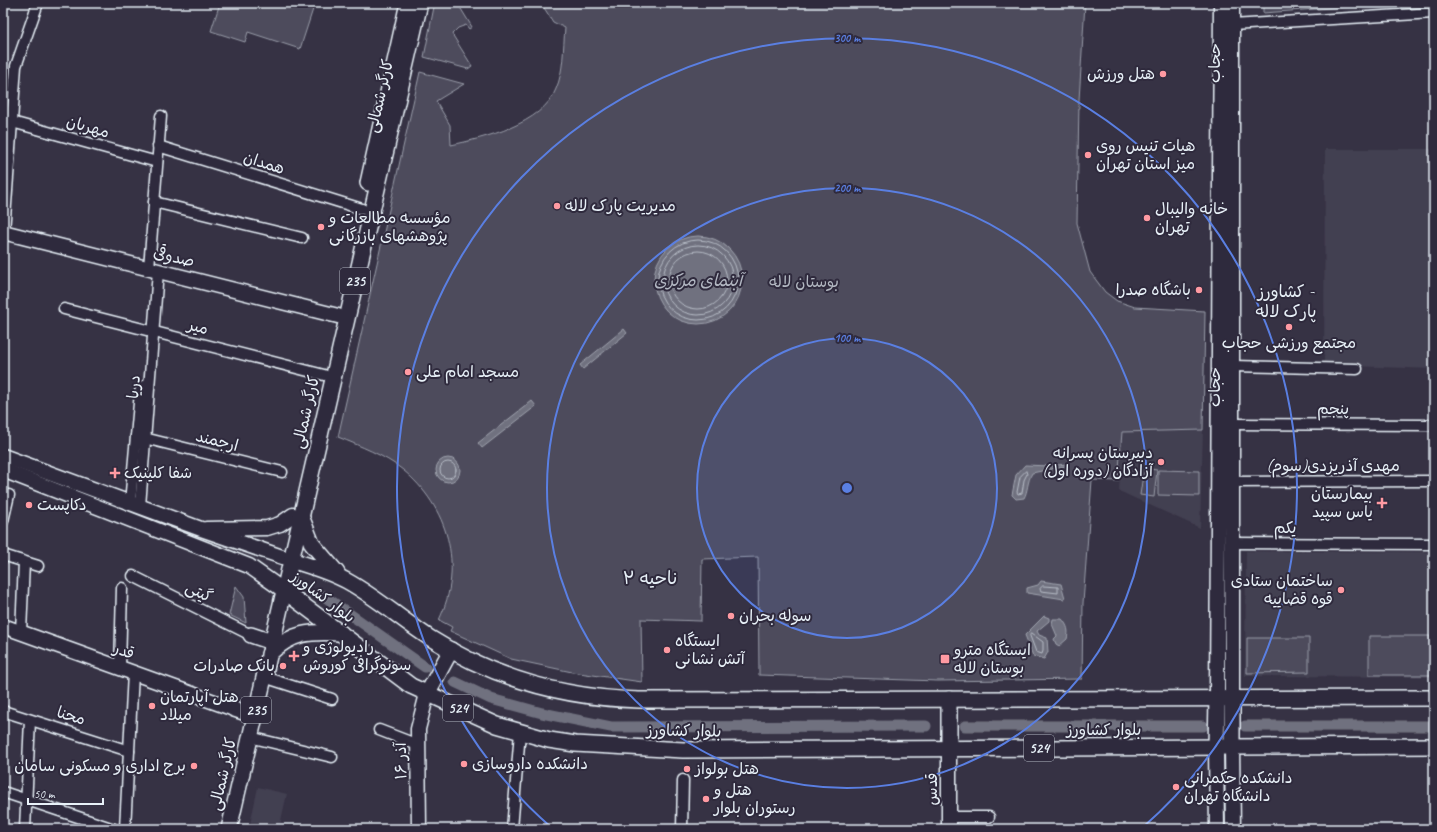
<svg xmlns="http://www.w3.org/2000/svg" width="1437" height="832" viewBox="0 0 1437 832" font-family="Caveat,'Playpen Sans Arabic',sans-serif">
	<style>
		.built { fill: #433f51 }
		.green { fill: #4d4b5c; stroke: #9a9eaa }
		.water { fill: #70717f; stroke: #a0a4af }
		.lines { fill: none; stroke-linecap: round; stroke-linejoin: round }
		.shore { stroke: #b8bec8; stroke-width: 1 }
		.canal { stroke: #70717f; stroke-width: 11 }
		.street-casing { stroke: #e8f1f8; stroke-width: 13 }
		.secondary-casing { stroke: #e8f1f8; stroke-width: 17 }
		.primary-casing { stroke: #e8f1f8; stroke-width: 18 }
		.street { stroke: #2f2a3d; stroke-width: 10 }
		.secondary { stroke: #2f2a3d; stroke-width: 14 }
		.primary { stroke: #2f2a3d; stroke-width: 15 }
		.ring { fill: none; stroke: #5a7fe2; stroke-width: 2 }
		.poi-dot { fill: #ff9aa2; stroke: #2f2a3d; stroke-width: 1.5 }
		.labels { text-anchor: middle; dominant-baseline: central; stroke-width: 4; stroke-linejoin: round; paint-order: stroke }
		.shield { fill: #2f2a3d; stroke: #b0b5c0; stroke-width: 1 }
		.shield-label { font-size: 15px; font-weight: bold; fill: #e8f1f8 }
		.street-label { font-size: 16px; fill: #e8f1f8; stroke: #2f2a3d }
		.poi-label { font-size: 16px; fill: #e8f1f8; stroke: #2f2a3d; text-anchor: start }
		.park-label { font-size: 16px; fill: #b2b7c1; stroke: #2f2a3d }
		.water-label { font-size: 17px; font-style: italic; fill: #b2b7c2; stroke: #2f2a3d }
		.neighbourhood-label { font-size: 17px; fill: #e8f1f8; stroke: #2f2a3d }
		.quarter-label { font-size: 18px; fill: #e8f1f8; stroke: #2f2a3d }
		.centre { fill: #5a7fe2; stroke: #2f2a3d; stroke-width: 2 }
		.ring-label { font-size: 12px; text-anchor: middle; font-weight: bold; fill: #5a7fe2; stroke: #2f2a3d; stroke-width: 4; stroke-linejoin: round; paint-order: stroke }
	</style>
	<rect width="100%" height="100%" fill="#363244"/>
	<filter id="ink" filterUnits="userSpaceOnUse"><feTurbulence type="fractalNoise" baseFrequency=".025" numOctaves="2"/><feDisplacementMap in="SourceGraphic" scale="8" xChannelSelector="R" yChannelSelector="G"/><feConvolveMatrix kernelMatrix="1 2 1 2 8 2 1 2 1" color-interpolation-filters="sRGB"/></filter>
	<g filter="url(#ink)">
		<g class="built">
			<path d="M1325,149H1434V369L1324,365Z"/>
			<path d="M1203,430L1200,528L1119,491L1122,432Z"/>
			<path d="M1246,551L1433,552L1432,677L1245,676Z"/>
			<path d="M258,787L287,794L279,829H249Z"/>
		</g>
		<g class="green">
			<path d="M220,3H315L300,49L248,32L245,42L211,31Z"/>
			<path d="M443,3H460L458,4L472,27L469,29L466,25L458,28L452,34L472,66L468,69L424,57L434,7Z"/>
			<path d="M541,3H1085L1079,100L1077,223L1090,272L1105,292L1117,301L1135,307L1205,311L1203,430L1122,432L1118,481L1092,480L1083,603L1082,679L938,681L759,675L758,557L702,559L701,621L641,619L642,682L572,672L511,659L450,631L452,627L439,620C465,566 448,507 403,470C384,455 360,446 338,437L420,72L464,84L436,101L450,125L451,145C484,138 543,124 556,89C564,71 563,48 565,28L553,22Z"/>
			<path d="M1263,3H1398L1263,13Z"/>
			<path d="M1144,468L1157,470L1154,497L1140,495Z"/>
			<path d="M1158,470L1199,471V496L1158,495Z"/>
			<path d="M236,586L244,597L246,623L229,615Z"/>
			<path d="M1369,636H1430L1431,675H1369Z"/>
			<path d="M1247,638H1309V672L1247,673Z"/>
		</g>
		<g class="water">
			<circle cx="698" cy="280" r="44"/>
			<path d="M624,329L627,333L583,369L580,365Z"/>
			<path d="M532,401L536,406L482,448L478,443Z"/>
			<circle cx="448" cy="470" r="12"/>
			<path d="M1066,464V466L1032,473C1027,482 1028,491 1024,498L1016,499L1012,495L1016,475L1025,465L1050,466Z"/>
			<path d="M1041,581L1061,584L1065,598L1064,599L1027,593V588L1038,585Z"/>
			<path d="M1044,616L1049,618V621L1037,631L1039,635L1047,638L1048,652L1044,659L1033,656L1025,635Z"/>
			<path d="M1053,619H1062C1068,626 1069,631 1067,639L1059,646L1056,644L1054,639L1057,636L1052,624Z"/>
		</g>
		<g class="lines">
			<g class="shore">
				<circle cx="698" cy="280" r="40"/>
				<circle cx="698" cy="280" r="35"/>
				<circle cx="698" cy="280" r="29"/>
				<circle cx="448" cy="470" r="8"/>
				<path d="M1026,471L1027,474L1024,480L1022,493L1018,494L1017,492L1020,477Z"/>
				<path d="M1043,586L1058,587V593L1041,591L1040,589Z"/>
				<path d="M1031,633L1043,642V651L1042,654L1036,652L1030,636Z"/>
			</g>
			<g class="canal">
				<path d="M324,596L425,667"/>
				<path d="M455,682L491,699L542,713L611,727L926,726"/>
				<path d="M965,726H1203"/>
				<path d="M1245,726H1434"/>
			</g>
			<defs>
				<g id="street">
					<path d="M1232,25L1434,13"/>
					<path d="M12,122L157,162"/>
					<path d="M158,146L362,209"/>
					<path d="M154,202L302,238"/>
					<path d="M4,232L16,66L38,3"/>
					<path d="M149,268L161,116"/>
					<path d="M64,309L324,375"/>
					<path d="M1232,366L1357,369"/>
					<path d="M1232,424L1434,425"/>
					<path d="M136,436L282,472"/>
					<path d="M1232,482L1434,481"/>
					<path d="M130,503L140,392L142,387L149,384"/>
					<path d="M140,506L158,271"/>
					<path d="M3,521L9,495"/>
					<path d="M1232,543L1434,544"/>
					<path d="M3,555L38,566"/>
					<path d="M133,576L251,635"/>
					<path d="M21,632L24,562"/>
					<path d="M120,668L122,588"/>
					<path d="M264,677L332,699"/>
					<path d="M3,711L129,751"/>
					<path d="M379,730L418,745"/>
					<path d="M250,737L332,757"/>
					<path d="M3,792L114,829"/>
					<path d="M949,817H989"/>
					<path d="M25,829L30,720"/>
					<path d="M125,829L133,673"/>
					<path d="M512,829L520,732"/>
					<path d="M682,829L683,780"/>
				</g>
				<g id="secondary">
					<path d="M3,232L338,316"/>
					<path d="M3,456L201,529L291,560"/>
					<path d="M3,470L249,566L283,590"/>
					<path d="M206,529L267,528L280,524L293,515"/>
					<path d="M3,626L234,709"/>
					<path d="M1217,699L1221,3"/>
					<path d="M1232,699V3"/>
					<path d="M1216,747L1217,829"/>
					<path d="M1232,747L1233,829"/>
					<path d="M949,748V829"/>
					<path d="M419,829L418,729L427,694"/>
				</g>
				<g id="primary">
					<path d="M368,183L408,3"/>
					<path d="M301,516L312,544L337,573"/>
					<path d="M291,560C310,566 329,571 347,581C376,597 402,620 430,638C493,678 564,698 639,700L1434,698"/>
					<path d="M283,590L411,686L497,725L549,740L575,744L683,750L1434,746"/>
					<path d="M251,635L272,642"/>
					<path d="M269,654C292,632 310,631 341,633"/>
					<path d="M427,694L451,650"/>
					<path d="M1232,699V747"/>
					<path d="M234,709L255,716"/>
					<path d="M1216,747L1217,699"/>
					<path d="M949,748V699"/>
					<path d="M229,829L420,3"/>
				</g>
			</defs>
			<use href="#street" class="street-casing"/>
			<use href="#secondary" class="secondary-casing"/>
			<use href="#primary" class="primary-casing"/>
			<use href="#street" class="street"/>
			<use href="#secondary" class="secondary"/>
			<use href="#primary" class="primary"/>
		</g>
	</g>
	<circle cx="847" cy="488" r="150" fill="#5a7fe2" fill-opacity=".12"/>
	<g class="ring">
		<circle cx="847" cy="488" r="150"/>
		<circle cx="847" cy="488" r="300"/>
		<path d="M552 828A450 450 0 1 1 1142 828"/>
	</g>
	<g class="poi-dot">
		<circle cx="1163" cy="74" r="4"/>
		<circle cx="1088" cy="155" r="4"/>
		<circle cx="557" cy="206" r="4"/>
		<circle cx="1147" cy="218" r="4"/>
		<circle cx="321" cy="227" r="4"/>
		<circle cx="1199" cy="290" r="4"/>
		<circle cx="1289" cy="327" r="4"/>
		<circle cx="408" cy="372" r="4"/>
		<circle cx="1161" cy="462" r="4"/>
		<path d="M113 467h4v4h4v4h-4v4h-4v-4h-4v-4h4z"/>
		<path d="M1380 497h4v4h4v4h-4v4h-4v-4h-4v-4h4z"/>
		<circle cx="29" cy="505" r="4"/>
		<circle cx="1341" cy="590" r="4"/>
		<circle cx="731" cy="616" r="4"/>
		<circle cx="667" cy="650" r="4"/>
		<path d="M292 650h4v4h4v4h-4v4h-4v-4h-4v-4h4z"/>
		<rect x="940" y="654" width="10" height="10" rx="2"/>
		<circle cx="283" cy="666" r="4"/>
		<circle cx="152" cy="706" r="4"/>
		<circle cx="464" cy="764" r="4"/>
		<circle cx="194" cy="766" r="4"/>
		<circle cx="687" cy="769" r="4"/>
		<circle cx="1176" cy="787" r="4"/>
		<circle cx="706" cy="799" r="4"/>
	</g>
	<g class="labels">
		<g class="shield">
			<rect x="340" y="268" width="30" height="26" rx="3"/>
			<rect x="443" y="695" width="30" height="26" rx="3"/>
			<rect x="241" y="697" width="30" height="26" rx="3"/>
			<rect x="1024" y="735" width="30" height="26" rx="3"/>
		</g>
		<g class="shield-label">
			<text x="355" y="281">235</text>
			<text x="458" y="708">524</text>
			<text x="256" y="710">235</text>
			<text x="1039" y="748">524</text>
		</g>
		<g class="street-label">
			<text transform="translate(1215 63) rotate(-90)">حجاب</text>
			<text transform="translate(380 96) rotate(-77)">کارگر شمالی</text>
			<text transform="translate(88 127) rotate(16)">مهربان</text>
			<text transform="translate(264 163) rotate(17)">همدان</text>
			<text transform="translate(174 257) rotate(14)">صدوقی</text>
			<text transform="translate(198 327) rotate(14)">میر</text>
			<text transform="translate(134 387) rotate(-85)">دریا</text>
			<text transform="translate(1215 387) rotate(-90)">حجاب</text>
			<text x="1333" y="409">پنجم</text>
			<text transform="translate(306 412) rotate(-77)">کارگر شمالی</text>
			<text transform="translate(217 441) rotate(14)">ارجمند</text>
			<text x="1333" y="466">مهدی آذریزدی(سوم)</text>
			<text x="1285" y="528">یکم</text>
			<text transform="translate(199 592) rotate(27)">گیتی</text>
			<text transform="translate(323 597) rotate(37)">بلوار کشاورز</text>
			<text transform="translate(124 651) rotate(20)">قدر</text>
			<text transform="translate(71 716) rotate(17)">محنا</text>
			<text x="1104" y="730">بلوار کشاورز</text>
			<text transform="translate(684 731) rotate(1)">بلوار کشاورز</text>
			<text transform="translate(401 761) rotate(-91)">۱۶ آذر</text>
			<text transform="translate(223 774) rotate(-77)">کارگر شمالی</text>
			<text transform="translate(932 789) rotate(-90)">قدس</text>
		</g>
		<g class="poi-label">
			<text x="1155" y="74" text-anchor="end">هتل ورزش</text>
			<text x="1096" y="146">هیات تنیس روی<tspan x="1096" dy="18">میز استان تهران</tspan></text>
			<text x="565" y="206">مدیریت پارک لاله</text>
			<text x="1155" y="209">خانه والیبال<tspan x="1155" dy="18">تهران</tspan></text>
			<text x="329" y="218">مؤسسه مطالعات و<tspan x="329" dy="18">پژوهشهای بازرگانی</tspan></text>
			<text x="1191" y="290" text-anchor="end">باشگاه صدرا</text>
			<text x="1289" y="343" text-anchor="middle">مجتمع ورزشی حجاب</text>
			<text x="416" y="372">مسجد امام علی</text>
			<text x="1153" y="453" text-anchor="end">دبيرستان پسرانه<tspan x="1153" dy="18">آزادگان (دوره اول)</tspan></text>
			<text x="124" y="473">شفا کلینیک</text>
			<text x="1373" y="494" text-anchor="end">بیمارستان<tspan x="1373" dy="18">یاس سپید</tspan></text>
			<text x="37" y="505">دکاپست</text>
			<text x="1333" y="581" text-anchor="end">ساختمان ستادی<tspan x="1333" dy="18">قوه قضاییه</tspan></text>
			<text x="739" y="616">سوله بحران</text>
			<text x="675" y="641">ایستگاه<tspan x="675" dy="18">آتش نشانی</tspan></text>
			<text x="303" y="647">رادیولوژی و<tspan x="303" dy="18">سونوگرافی کوروش</tspan></text>
			<text x="954" y="650">ایستگاه مترو<tspan x="954" dy="18">بوستان لاله</tspan></text>
			<text x="275" y="666" text-anchor="end">بانک صادرات</text>
			<text x="160" y="697">هتل آپارتمان<tspan x="160" dy="18">میلاد</tspan></text>
			<text x="472" y="764">دانشکده داروسازی</text>
			<text x="186" y="766" text-anchor="end">برج اداری و مسکونی سامان</text>
			<text x="695" y="769">هتل بولواز</text>
			<text x="1184" y="778">دانشکده حکمرانی<tspan x="1184" dy="18">دانشگاه تهران</tspan></text>
			<text x="714" y="790">هتل و<tspan x="714" dy="18">رستوران بلوار</tspan></text>
		</g>
		<g class="park-label">
			<text x="804" y="282">بوستان لاله</text>
		</g>
		<g class="water-label">
			<text x="698" y="280">آبنمای مرکزی</text>
		</g>
		<g class="neighbourhood-label">
			<text x="1286" y="291">کشاورز -<tspan x="1286" dy="20">پارک لاله</tspan></text>
		</g>
		<g class="quarter-label">
			<text x="650" y="578">ناحیه ۲</text>
		</g>
	</g>
	<circle cx="847" cy="488" r="6" class="centre"/>
	<g class="ring-label">
		<text x="847" y="42">300 m</text>
		<text x="847" y="192">200 m</text>
		<text x="847" y="342">100 m</text>
	</g>
	<rect width="1437" height="832" fill="none" stroke="#2f2a3d" stroke-width="16"/>
	<rect x="8" y="8" width="1421" height="816" fill="none" stroke="#e8f1f8" stroke-width="1.5" filter="url(#ink)"/>
	<path d="M28 798v6h75v-6" fill="none" stroke="#e8f1f8" stroke-width="2"/>
	<text x="34" y="798" font-size="12" fill="#e8f1f8" stroke="#2f2a3d" stroke-width="3" paint-order="stroke">50 m</text>
</svg>
